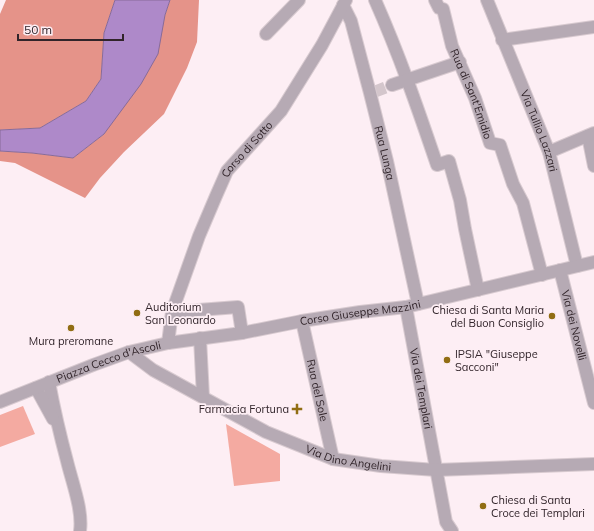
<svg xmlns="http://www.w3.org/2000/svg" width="594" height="531" viewBox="0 0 594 531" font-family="Mulish,sans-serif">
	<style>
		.green { fill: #f4aaa1 }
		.forest { fill: #e59389 }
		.water { fill: #ae89c9; stroke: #886b99 }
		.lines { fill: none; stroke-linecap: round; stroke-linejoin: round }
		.minor-tunnel { stroke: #d4c6cc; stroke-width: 12; stroke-dasharray: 12 6; stroke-linecap: butt }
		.minor-casing { stroke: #d8cad0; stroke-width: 14 }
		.minor { stroke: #b6aab4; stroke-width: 12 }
		.poi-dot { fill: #916d13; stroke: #fdeef4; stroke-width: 1.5 }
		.labels { text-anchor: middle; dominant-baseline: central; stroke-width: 3.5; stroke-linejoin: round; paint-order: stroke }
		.street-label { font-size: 11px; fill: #31242a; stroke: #fdeef4 }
		.poi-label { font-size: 11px; fill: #31242a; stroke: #fdeef4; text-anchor: start }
	</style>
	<rect width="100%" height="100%" fill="#fdeef4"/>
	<g class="green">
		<path d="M23,406L35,434L0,447V415Z"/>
		<path d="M226,424L280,454V481L234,486Z"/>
	</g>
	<g class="forest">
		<path d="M6,0H115L104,33L101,79L86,101L40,128L0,130V14Z"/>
		<path d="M170,0H199L197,42L187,68L164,114L124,152L100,178L85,198L15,163L0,161V151L32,153L73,158L104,134L165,15Z"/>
	</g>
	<path class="water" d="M115,0H170L165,15L158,54L141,84L104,134L73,158L32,153L0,151V130L40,128L86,101L101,79L104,33Z"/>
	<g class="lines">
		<path class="minor-tunnel" d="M374,92L392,85"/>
		<defs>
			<g id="minor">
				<path d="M375,0C399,54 418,109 437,165L449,161L460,200L465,229L478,290"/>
				<path id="s1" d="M435,0L439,8L443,9L452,46L475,98L490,143L500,145L513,184L523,203L542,275"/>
				<path id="s2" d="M487,0L549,152L577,266"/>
				<path id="s3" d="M343,5L351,21L370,93L387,161L418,304"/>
				<path d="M266,34L299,0"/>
				<path d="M502,40L594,27"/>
				<path d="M392,85L460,62"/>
				<path d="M588,136L594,166"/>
				<path d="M549,152L594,133"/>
				<path id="s4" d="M560,270L594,403"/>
				<path id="s5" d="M406,307L446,522L452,531"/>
				<path d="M172,312L238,307L242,333"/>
				<path id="s6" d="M302,321L333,459"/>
				<path d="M200,338L203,397"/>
				<path id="s7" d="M168,343L172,312L199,236L216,196L227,171L281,111L322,45L346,0"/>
				<path id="s8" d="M129,352L153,370L266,432L333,459L381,466L436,470L594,464"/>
				<path d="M49,382C54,409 60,435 67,461C72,482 83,510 80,531"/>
				<path d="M36,388L53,419"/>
				<path id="s9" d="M0,402L93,365L129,352L168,343L242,333L302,321L360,312L406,307L594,262"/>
			</g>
		</defs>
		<use href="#minor" class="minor-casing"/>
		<use href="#minor" class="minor"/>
	</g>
	<g class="poi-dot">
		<circle cx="137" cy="313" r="4"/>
		<circle cx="552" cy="316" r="4"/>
		<circle cx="71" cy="328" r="4"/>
		<circle cx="447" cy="360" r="4"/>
		<path d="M295 403h4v4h4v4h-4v4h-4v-4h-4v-4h4z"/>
		<circle cx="483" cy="506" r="4"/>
	</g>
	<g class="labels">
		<g class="street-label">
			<text stroke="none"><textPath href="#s1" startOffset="103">Rua di Sant'Emidio</textPath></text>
			<text stroke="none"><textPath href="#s2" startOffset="141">Via Tullio Lazzari</textPath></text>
			<text stroke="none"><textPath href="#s7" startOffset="212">Corso di Sotto</textPath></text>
			<text stroke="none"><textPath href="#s3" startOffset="154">Rua Lunga</textPath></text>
			<text stroke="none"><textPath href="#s9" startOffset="373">Corso Giuseppe Mazzini</textPath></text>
			<text stroke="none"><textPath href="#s4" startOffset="57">Via dei Novelli</textPath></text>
			<text stroke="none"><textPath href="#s9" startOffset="116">Piazza Cecco d'Ascoli</textPath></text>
			<text stroke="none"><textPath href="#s5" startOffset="83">Via dei Templari</textPath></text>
			<text stroke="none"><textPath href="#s6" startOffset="71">Rua del Sole</textPath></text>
			<text stroke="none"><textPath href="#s8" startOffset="246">Via Dino Angelini</textPath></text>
		</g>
		<g class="poi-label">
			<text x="145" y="307">Auditorium<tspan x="145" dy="13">San Leonardo</tspan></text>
			<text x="544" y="310" text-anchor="end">Chiesa di Santa Maria<tspan x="544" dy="13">del Buon Consiglio</tspan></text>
			<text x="71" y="341" text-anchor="middle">Mura preromane</text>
			<text x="455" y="354">IPSIA "Giuseppe<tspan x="455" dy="13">Sacconi"</tspan></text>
			<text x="289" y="409" text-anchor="end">Farmacia Fortuna</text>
			<text x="491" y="500">Chiesa di Santa<tspan x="491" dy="13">Croce dei Templari</tspan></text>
		</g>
	</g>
	<path d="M18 34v6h105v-6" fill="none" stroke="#31242a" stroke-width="2"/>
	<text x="24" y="34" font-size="12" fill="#31242a" stroke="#fdeef4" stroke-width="3" paint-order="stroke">50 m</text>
</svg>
